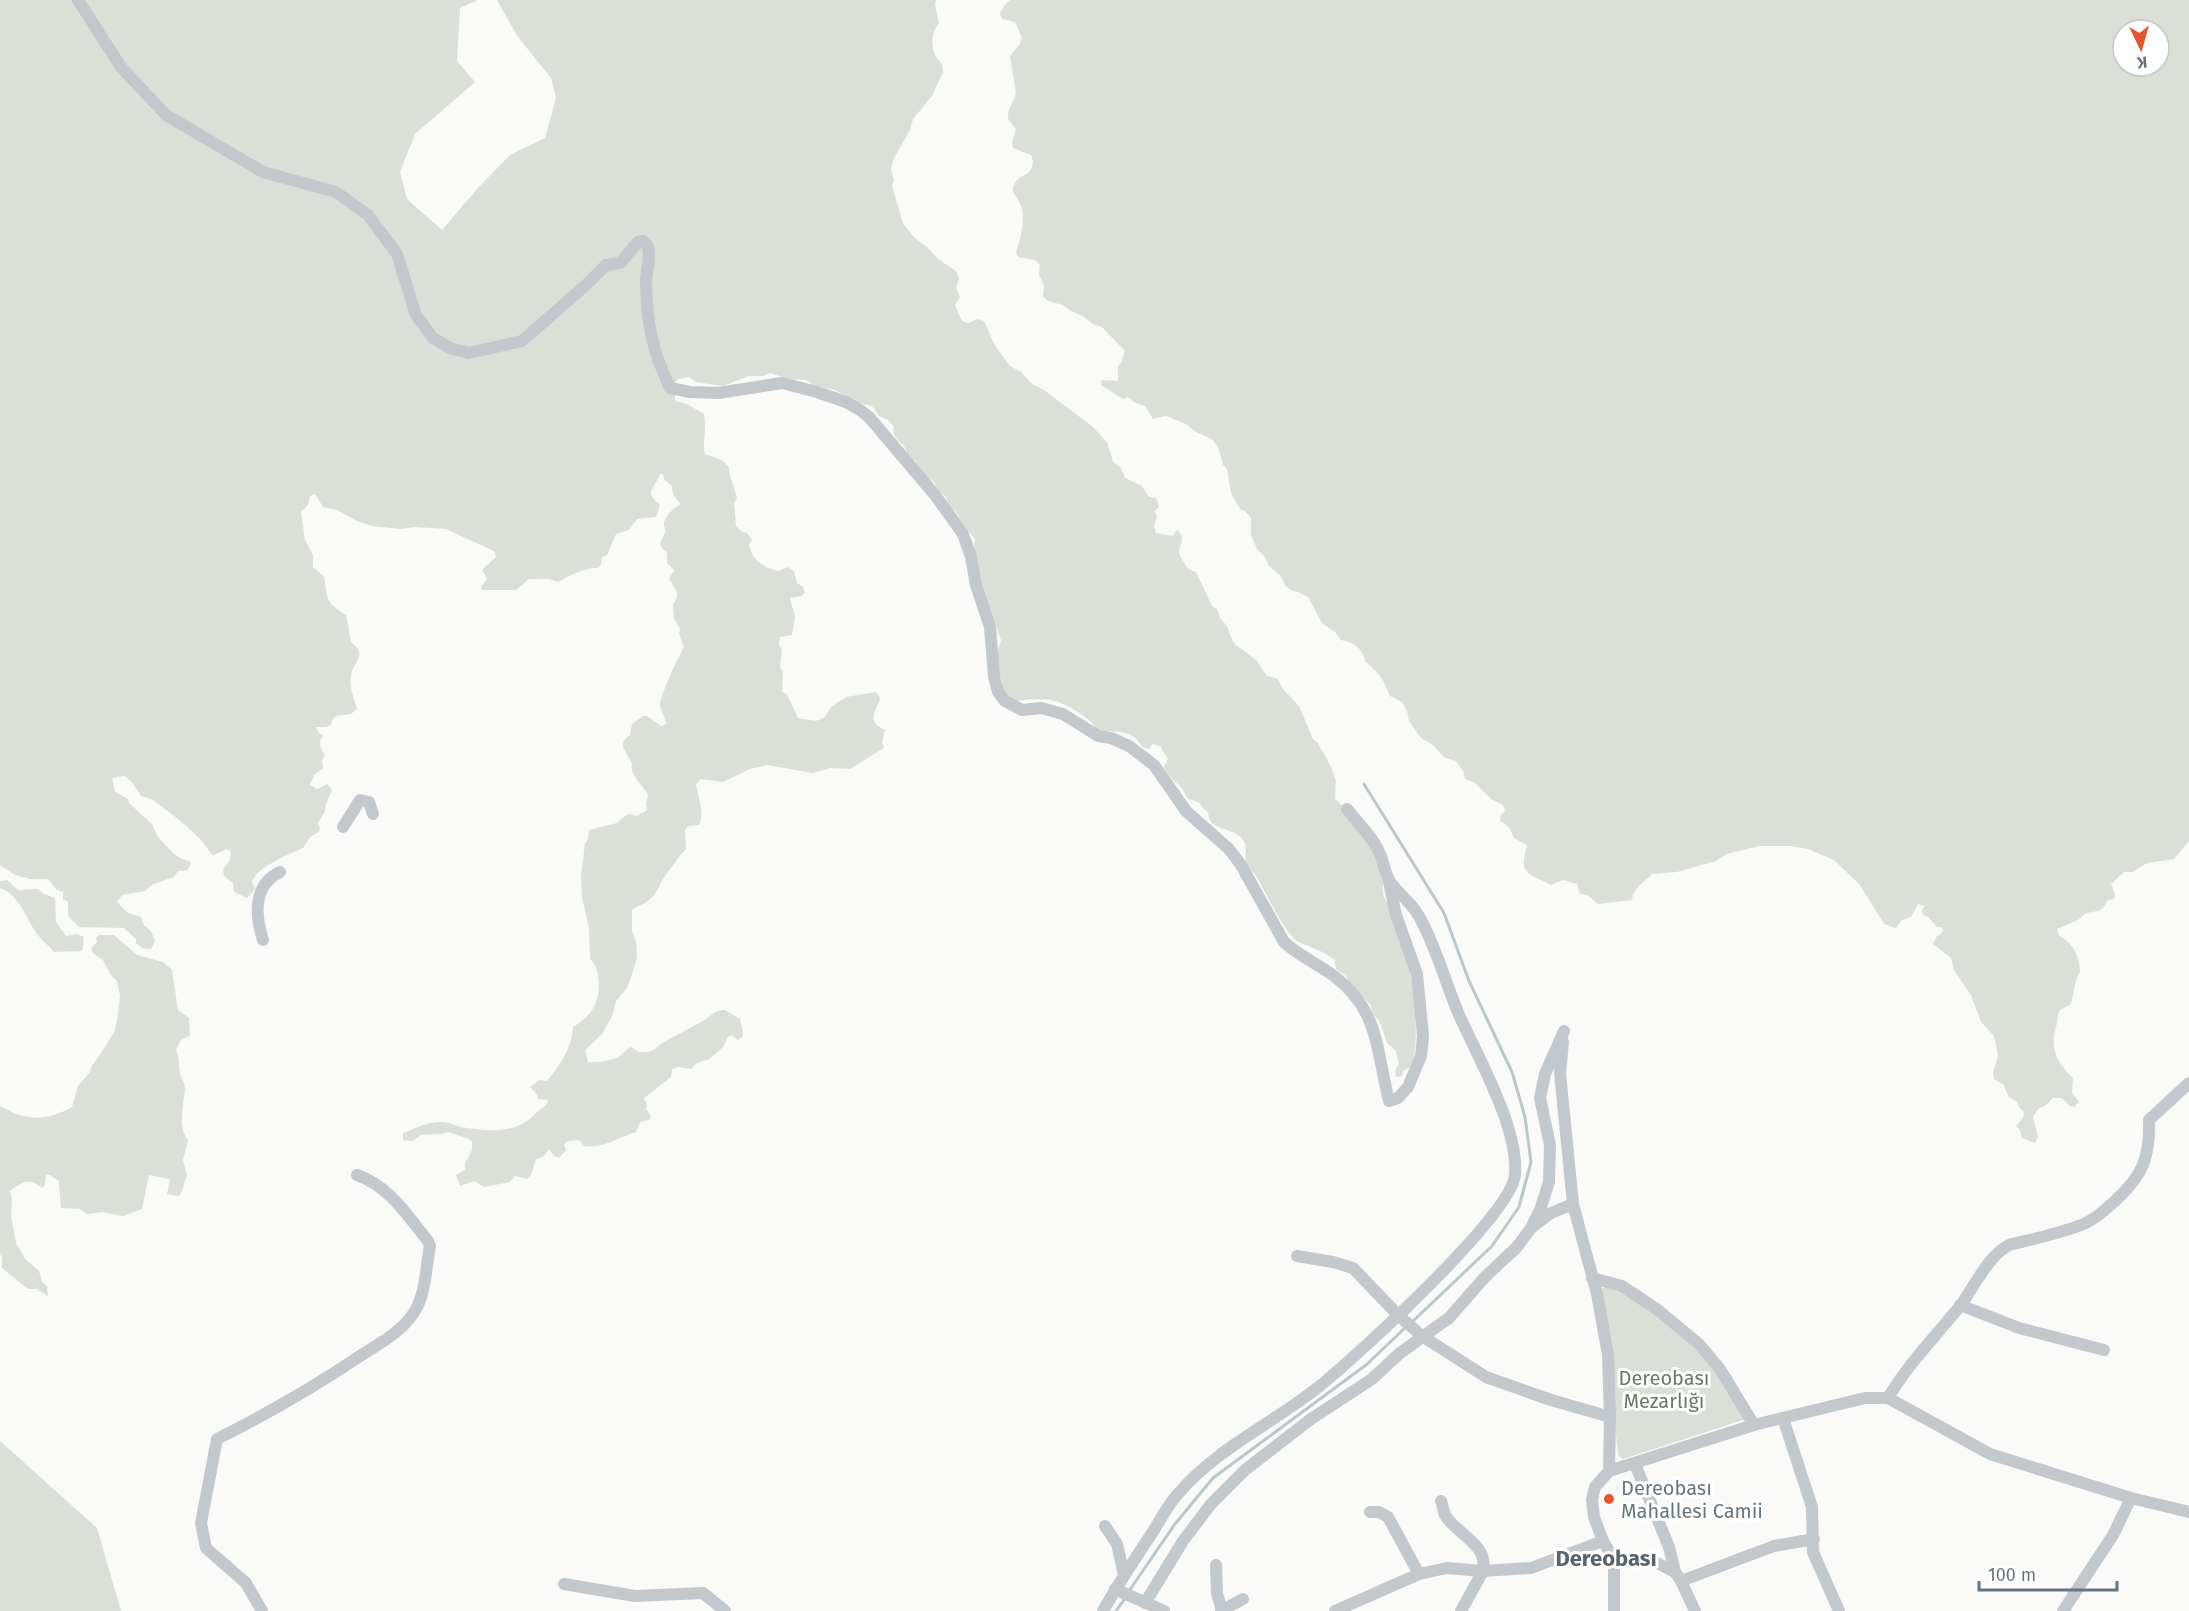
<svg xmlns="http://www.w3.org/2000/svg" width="2189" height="1611" viewBox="0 0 2189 1611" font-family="'Fira Sans',sans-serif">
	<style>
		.green { fill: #dadfd7; fill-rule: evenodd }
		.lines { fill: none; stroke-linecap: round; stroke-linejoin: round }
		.stream { stroke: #bbc7cb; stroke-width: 3 }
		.minor { stroke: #c3c8cc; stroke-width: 12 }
		.poi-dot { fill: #e4572e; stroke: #fff; stroke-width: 2 }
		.labels { text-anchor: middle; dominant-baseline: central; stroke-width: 6; stroke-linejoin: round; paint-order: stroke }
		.park-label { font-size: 20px; fill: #687a64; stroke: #fff }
		.poi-label { font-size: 20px; fill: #657683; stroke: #fff; text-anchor: start }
		.quarter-label { font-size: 22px; font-weight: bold; fill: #57646e; stroke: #fff }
	</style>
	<rect width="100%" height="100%" fill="#fafaf8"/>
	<g class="green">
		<path d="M0,0H478L460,8L457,61L475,82L415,134L400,172L407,199L442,230L478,188L510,155L545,138L556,98L551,78L518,37L497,0H936L935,5L939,23C929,34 931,56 942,64L943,72L932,96L913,119L910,130L894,158L891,169L894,180L892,186L903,223L914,237L927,247L938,259L956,271L959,278L956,288L960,297L955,305L962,321L968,323L978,319L984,321L994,344L1010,366L1021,372L1032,384L1044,390L1093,427L1108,444L1113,462L1121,468L1125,478L1142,486L1148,496L1157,499L1159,507L1154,511L1157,516L1154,526L1156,533L1173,536L1177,530C1187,539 1179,543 1179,554L1188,569L1196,572L1212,606L1217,609L1220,618L1227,626L1232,640L1236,645L1256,660L1267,676L1278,679L1282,688L1299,706L1313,739L1318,743L1331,767L1336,781L1335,799C1353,814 1378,848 1383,871C1384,878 1382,887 1383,894C1384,902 1394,909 1397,917C1410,950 1422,1033 1412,1066L1403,1071L1402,1076L1396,1077L1395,1071L1399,1063L1396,1051L1387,1043L1380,1022L1373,1014L1370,1004L1353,988L1346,976L1336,969L1334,959C1323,951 1309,947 1297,941C1286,934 1265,892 1258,879C1256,874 1250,870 1247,865C1243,856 1249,846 1242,839C1234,828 1213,830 1209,818C1208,816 1209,815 1208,813C1206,809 1202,809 1200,803L1189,799C1185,796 1184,790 1180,786C1173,780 1168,776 1164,767L1168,759L1160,746L1152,744L1149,749L1142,747C1133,728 1114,733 1097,730C1093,723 1090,721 1084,716C1057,697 1046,697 1015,701L1003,690L1002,680L997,669L998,651L1001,640L996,625L982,595L974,547L975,539L964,526L956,512L949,506L946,497L940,492L933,481L916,469V461L910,459C908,456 907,452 906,449C900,440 891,439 894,427L888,420L879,416L872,406L858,403L835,390L813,385L806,380L789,379L770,373L763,376H749L723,386L696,382L689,377L678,379L675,383V401L687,404L704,414C707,429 702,443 705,454L722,460L729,467L730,476L737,498L734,503L736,526L742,532L747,533L752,540L749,544C751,559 764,569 779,571L787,567L794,571L797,583L803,587L805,592L802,596L790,598L795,617L792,635L780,637L779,645L782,649L780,667L783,672L782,692L787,694L798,718L816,721L825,717L831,707L846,697L876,692L880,698C879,705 869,717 876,724C878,727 882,728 885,730L882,742L884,748L850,769L831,768L812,773L768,765L750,769L723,782L701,779L696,784C698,799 705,811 699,825L688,826L685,830L686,849C678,857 672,867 665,876C660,883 657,894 649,900C644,904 637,906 632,910V931L636,941L637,958L630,980L627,988L616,1001L612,1016L602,1034L585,1050L588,1062C595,1063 612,1061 618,1057C623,1054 625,1050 631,1047L639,1052H648L655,1049L662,1043L703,1021L717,1011L725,1010L740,1019L743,1031L742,1037L738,1040L732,1035L728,1037L723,1047L709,1059L697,1063L691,1069L678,1067L672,1069L671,1077L644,1098L647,1105L646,1109L651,1116L649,1120L640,1122L636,1132C618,1137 604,1149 584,1146L579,1140L568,1141L564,1145L566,1150L559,1158L554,1156L549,1149L543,1157L536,1159L531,1175L527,1179L515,1176L510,1182L484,1187L474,1181L460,1186L456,1175L465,1170V1162C471,1154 473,1150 472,1141L469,1139L448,1132L441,1134L421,1135L413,1141L403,1140V1133C416,1128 429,1121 443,1122C449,1122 455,1126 461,1127C487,1131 516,1135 535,1114C540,1109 544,1108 548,1102V1100L538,1099L537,1095L530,1087L539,1080L547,1081C560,1065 572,1048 573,1027C580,1023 587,1017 592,1010C601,998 602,969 590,959L589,928L582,898L581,876L585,844L588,839L589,830L617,823L626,815L631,814L637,816L647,810L646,803L648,795C643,784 629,777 632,763C627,753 616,744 630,735L632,724L643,716H647L661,726L666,724C666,717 660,710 660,705C660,697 678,656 684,648L679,633L680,629L674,618L673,604L677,598V592L669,579L674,570L667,563V553C656,543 661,543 665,532C666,529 663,526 664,522C667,514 674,508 681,504C675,497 672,496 672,486L664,479L663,474H660C655,489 643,491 660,505L656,517L637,519L629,530L616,534L607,555L602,557L601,565L598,568C584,568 570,575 558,582L549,579H529L516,590H482L481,587L487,579L482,570L496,557L494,551L446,529L416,527L400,529L372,526L357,521L337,510L323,507L315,494L310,496L308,505L301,512L305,540L313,555V567L324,577C328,600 325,602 346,615L351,642C369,655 352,663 351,676C349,687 354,698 357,709L351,714L336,716L332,720V724L326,727H316L318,732L323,736C318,742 320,749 325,755L322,760L323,768L314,775L310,785L317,789L327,784L332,790L326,804L325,811L318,823L320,828L319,832L310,837L303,848C290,854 256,867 252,882L255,889L247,898L234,892L233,883L224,876L223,870L230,860L231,852L227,849L214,855L211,854C203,837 170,812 154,801C151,798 145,798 141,796L132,782L125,776L112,778L115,792L128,799L129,803L152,824L158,837L172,852L178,857L191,862C189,871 186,871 178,871L174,877L153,884L145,891L122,895L117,902L128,913L141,917L144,925L151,931L155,941L151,949L142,948L136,943V939L124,928L79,927L68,916V902L63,899V892L57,890L48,879H30L15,875L0,865Z"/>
		<path d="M1010,0H2189V841L2174,859L2147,863L2133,872H2124L2111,884L2115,894L2114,899L2108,900L2103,908L2098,911L2086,913L2078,920L2057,929L2059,936C2073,942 2080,958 2080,972C2073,982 2075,995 2070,1005C2054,1012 2060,1012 2056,1027C2050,1048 2056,1063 2073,1078L2072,1093L2079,1102L2074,1107L2070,1106L2062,1098H2053L2045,1106L2039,1108L2033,1117L2038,1137L2035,1143L2022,1138L2020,1130L2016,1126L2023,1118L2024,1112L2019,1107L2017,1102L2008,1096L2004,1085L1994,1079L1993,1073L1998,1055L1994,1036L1981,1022L1971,995L1954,970L1951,958L1933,944L1937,936L1943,932L1942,927H1937L1928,917L1923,915L1922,910L1925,906L1918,904L1911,917L1902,920L1896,928L1884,924L1860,885L1834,860L1808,849L1791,846H1759L1726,854L1716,861L1677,872L1652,874L1640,885L1633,894L1632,900L1598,904L1589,896L1579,893L1577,884L1563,880L1551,885C1542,879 1526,877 1524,865C1523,860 1526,850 1527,845L1514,838L1509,827L1500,821L1501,815L1505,811L1503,805L1491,799L1475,783L1465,779L1463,771L1456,761L1445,758L1433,745L1421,738L1409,721L1407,711L1402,702L1390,696C1382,676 1381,676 1365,661C1363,648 1353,642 1341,640L1335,632L1322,623L1308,597L1298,592L1292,591L1285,585L1281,576L1269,566L1265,557L1257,549L1251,535V518L1245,511L1240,509L1231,493L1227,469L1223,465L1218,446L1212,439L1196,432L1186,424L1166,416L1153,419L1145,406L1136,403L1128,397L1123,399L1101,385L1102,380L1118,381V366L1121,363L1125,351L1102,327L1094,325L1083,316L1071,311L1063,305L1048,301L1043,297L1044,286L1039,274L1040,265L1035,260L1018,257L1016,252C1020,241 1026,217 1021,206C1016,192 1006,192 1020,177C1030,175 1036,165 1031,155L1013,148L1012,142L1016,129L1008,119C1008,104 1014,104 1016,93L1010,56L1020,44L1022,38L1015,22L1002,19L1000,14L1004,6ZM2123,30H2159V66H2123Z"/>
		<path d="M7,880L18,890L38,889L44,894L55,898L56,922L66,936L77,934L84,937L82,951L54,952C50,946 43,942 38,935C26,920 21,895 0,888V881Z"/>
		<path d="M99,935H114L137,955L163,962L172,970L178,1010L189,1018L190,1036L181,1040L176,1050C180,1058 178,1064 180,1073C181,1078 186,1085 185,1091C183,1105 178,1129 188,1140L183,1160L187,1176C183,1183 184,1190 179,1196L167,1194L170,1179L149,1175L142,1209L123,1216L102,1212L87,1214L80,1209L61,1208L59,1181L50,1175H46L45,1185L42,1188C30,1177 21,1182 10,1191L12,1199L11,1216L16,1243L25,1259L39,1271L42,1282L47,1286L48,1296L37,1289H28L2,1268V1257L0,1254V1106C26,1121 46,1122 72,1107L78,1086L90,1072L92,1066L106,1046L115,1030L118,1015L120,996L117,981L110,974L103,960L93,953L91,948L97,942L96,938Z"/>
		<path d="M1609,1284L1649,1307L1705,1357L1746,1419L1623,1459L1618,1455L1602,1289Z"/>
		<path d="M0,1441L97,1528L121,1611H0Z"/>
	</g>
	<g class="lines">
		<g class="stream">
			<path d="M1364,784L1444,913L1469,981L1512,1072L1525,1117L1531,1162L1519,1207L1492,1246L1411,1323"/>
			<path d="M1129,1591L1175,1524L1213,1478L1366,1365L1406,1327"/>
			<path d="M1116,1611L1126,1597"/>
		</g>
		<g class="minor">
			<path d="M78,0L121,67L166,115L263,172L336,192L368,215L397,254L416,315L433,338L450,348L469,353L522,341L587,284L606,265L620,263L638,242L643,241L647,245C652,256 646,270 646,282C647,324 652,350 670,388L690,392L718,393L782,383L817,392L846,402L860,410L869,417L935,495L963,534L971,557L976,585L990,627L994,676L998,692L1005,701L1022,710L1041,708L1063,714L1098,736L1111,738L1129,746L1154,765L1186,811L1229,849L1241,865L1284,942C1299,956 1318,964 1334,976C1380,1011 1376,1050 1389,1101L1398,1098L1408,1087L1421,1056L1423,1036L1417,974L1396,915L1389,882"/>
			<path d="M343,827L360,800L369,802L373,814"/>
			<path d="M263,940C255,915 253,885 280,872"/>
			<path d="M1563,1042L1560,1073L1573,1204L1597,1294L1608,1355L1610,1417L1609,1471"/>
			<path d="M1532,1227L1551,1213L1573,1204"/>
			<path d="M1297,1256L1333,1262L1353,1268L1398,1315L1422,1336L1486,1377L1548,1399L1610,1417"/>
			<path d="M1592,1278L1622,1286L1658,1310L1699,1344L1720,1369L1754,1425"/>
			<path d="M1960,1305L2019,1328L2104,1350"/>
			<path d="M1888,1398C1908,1364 1935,1337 1960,1306C1975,1286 1987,1257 2009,1245C2033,1239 2058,1234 2081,1225C2094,1220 2105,1210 2115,1201C2143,1175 2150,1158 2149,1120L2189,1083"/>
			<path d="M1783,1418L1812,1507L1813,1552L1839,1611"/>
			<path d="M1635,1464L1669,1547L1675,1572L1681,1581L1695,1611"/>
			<path d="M1441,1501C1443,1505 1443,1511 1445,1515C1456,1534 1489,1544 1483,1571L1461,1611"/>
			<path d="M1370,1512H1379L1388,1517L1419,1574"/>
			<path d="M1105,1526L1117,1544L1124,1575"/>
			<path d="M1614,1560L1655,1562L1675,1572"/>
			<path d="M1216,1565L1217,1593L1222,1611"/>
			<path d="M1681,1581L1774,1546L1814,1539"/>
			<path d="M564,1584L635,1596L703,1593L725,1611"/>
			<path d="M1115,1589L1164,1611"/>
			<path d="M1145,1603L1183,1541L1211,1504L1245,1470L1311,1419L1372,1379L1400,1353L1449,1318L1485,1277L1517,1247L1531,1228L1540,1210L1549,1182L1550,1145L1540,1098L1545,1074L1564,1031"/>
			<path d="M262,1611L246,1583L206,1548L201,1523L217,1439C267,1414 314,1387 360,1356C380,1343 404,1331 416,1309C426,1291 426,1266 430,1246L428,1241C407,1215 389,1186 357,1175"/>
			<path d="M1103,1611C1118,1584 1135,1559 1152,1533C1160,1521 1167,1506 1177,1495C1218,1446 1279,1421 1327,1380C1363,1350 1511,1215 1515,1175C1519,1129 1479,1059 1460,1017C1446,985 1437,949 1420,918C1413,904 1400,895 1391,883C1385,875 1384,863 1380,854C1373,837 1358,823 1347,809"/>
			<path d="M1221,1611L1243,1599"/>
			<path d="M1335,1611L1419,1574L1447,1568L1483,1571L1531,1568L1603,1541"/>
			<path d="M1614,1611V1560L1603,1541L1594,1517L1592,1500L1595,1487L1609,1471L1754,1425L1865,1398H1888L1990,1454L2131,1498L2189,1512"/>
			<path d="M2063,1611L2113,1535L2131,1498"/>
		</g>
	</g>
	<circle class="poi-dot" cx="1609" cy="1499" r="6"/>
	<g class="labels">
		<g class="park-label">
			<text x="1664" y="1378">Dereobası<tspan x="1664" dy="23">Mezarlığı</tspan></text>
		</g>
		<g class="poi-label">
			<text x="1621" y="1488">Dereobası<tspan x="1621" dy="23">Mahallesi Camii</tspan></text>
		</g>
		<g class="quarter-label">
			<text x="1606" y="1558">Dereobası</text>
		</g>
	</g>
	<g transform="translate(2141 48) rotate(175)"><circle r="28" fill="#ffffff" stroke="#c1c8cd" stroke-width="1.5"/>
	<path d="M0-4.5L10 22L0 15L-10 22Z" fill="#e4572e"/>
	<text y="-9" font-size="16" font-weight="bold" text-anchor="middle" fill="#657683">K</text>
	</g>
	<path d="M1979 1581v9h138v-9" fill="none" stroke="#657683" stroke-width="3"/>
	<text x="1988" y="1581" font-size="18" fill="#657683" stroke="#ffffff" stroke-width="4.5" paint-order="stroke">100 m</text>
</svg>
